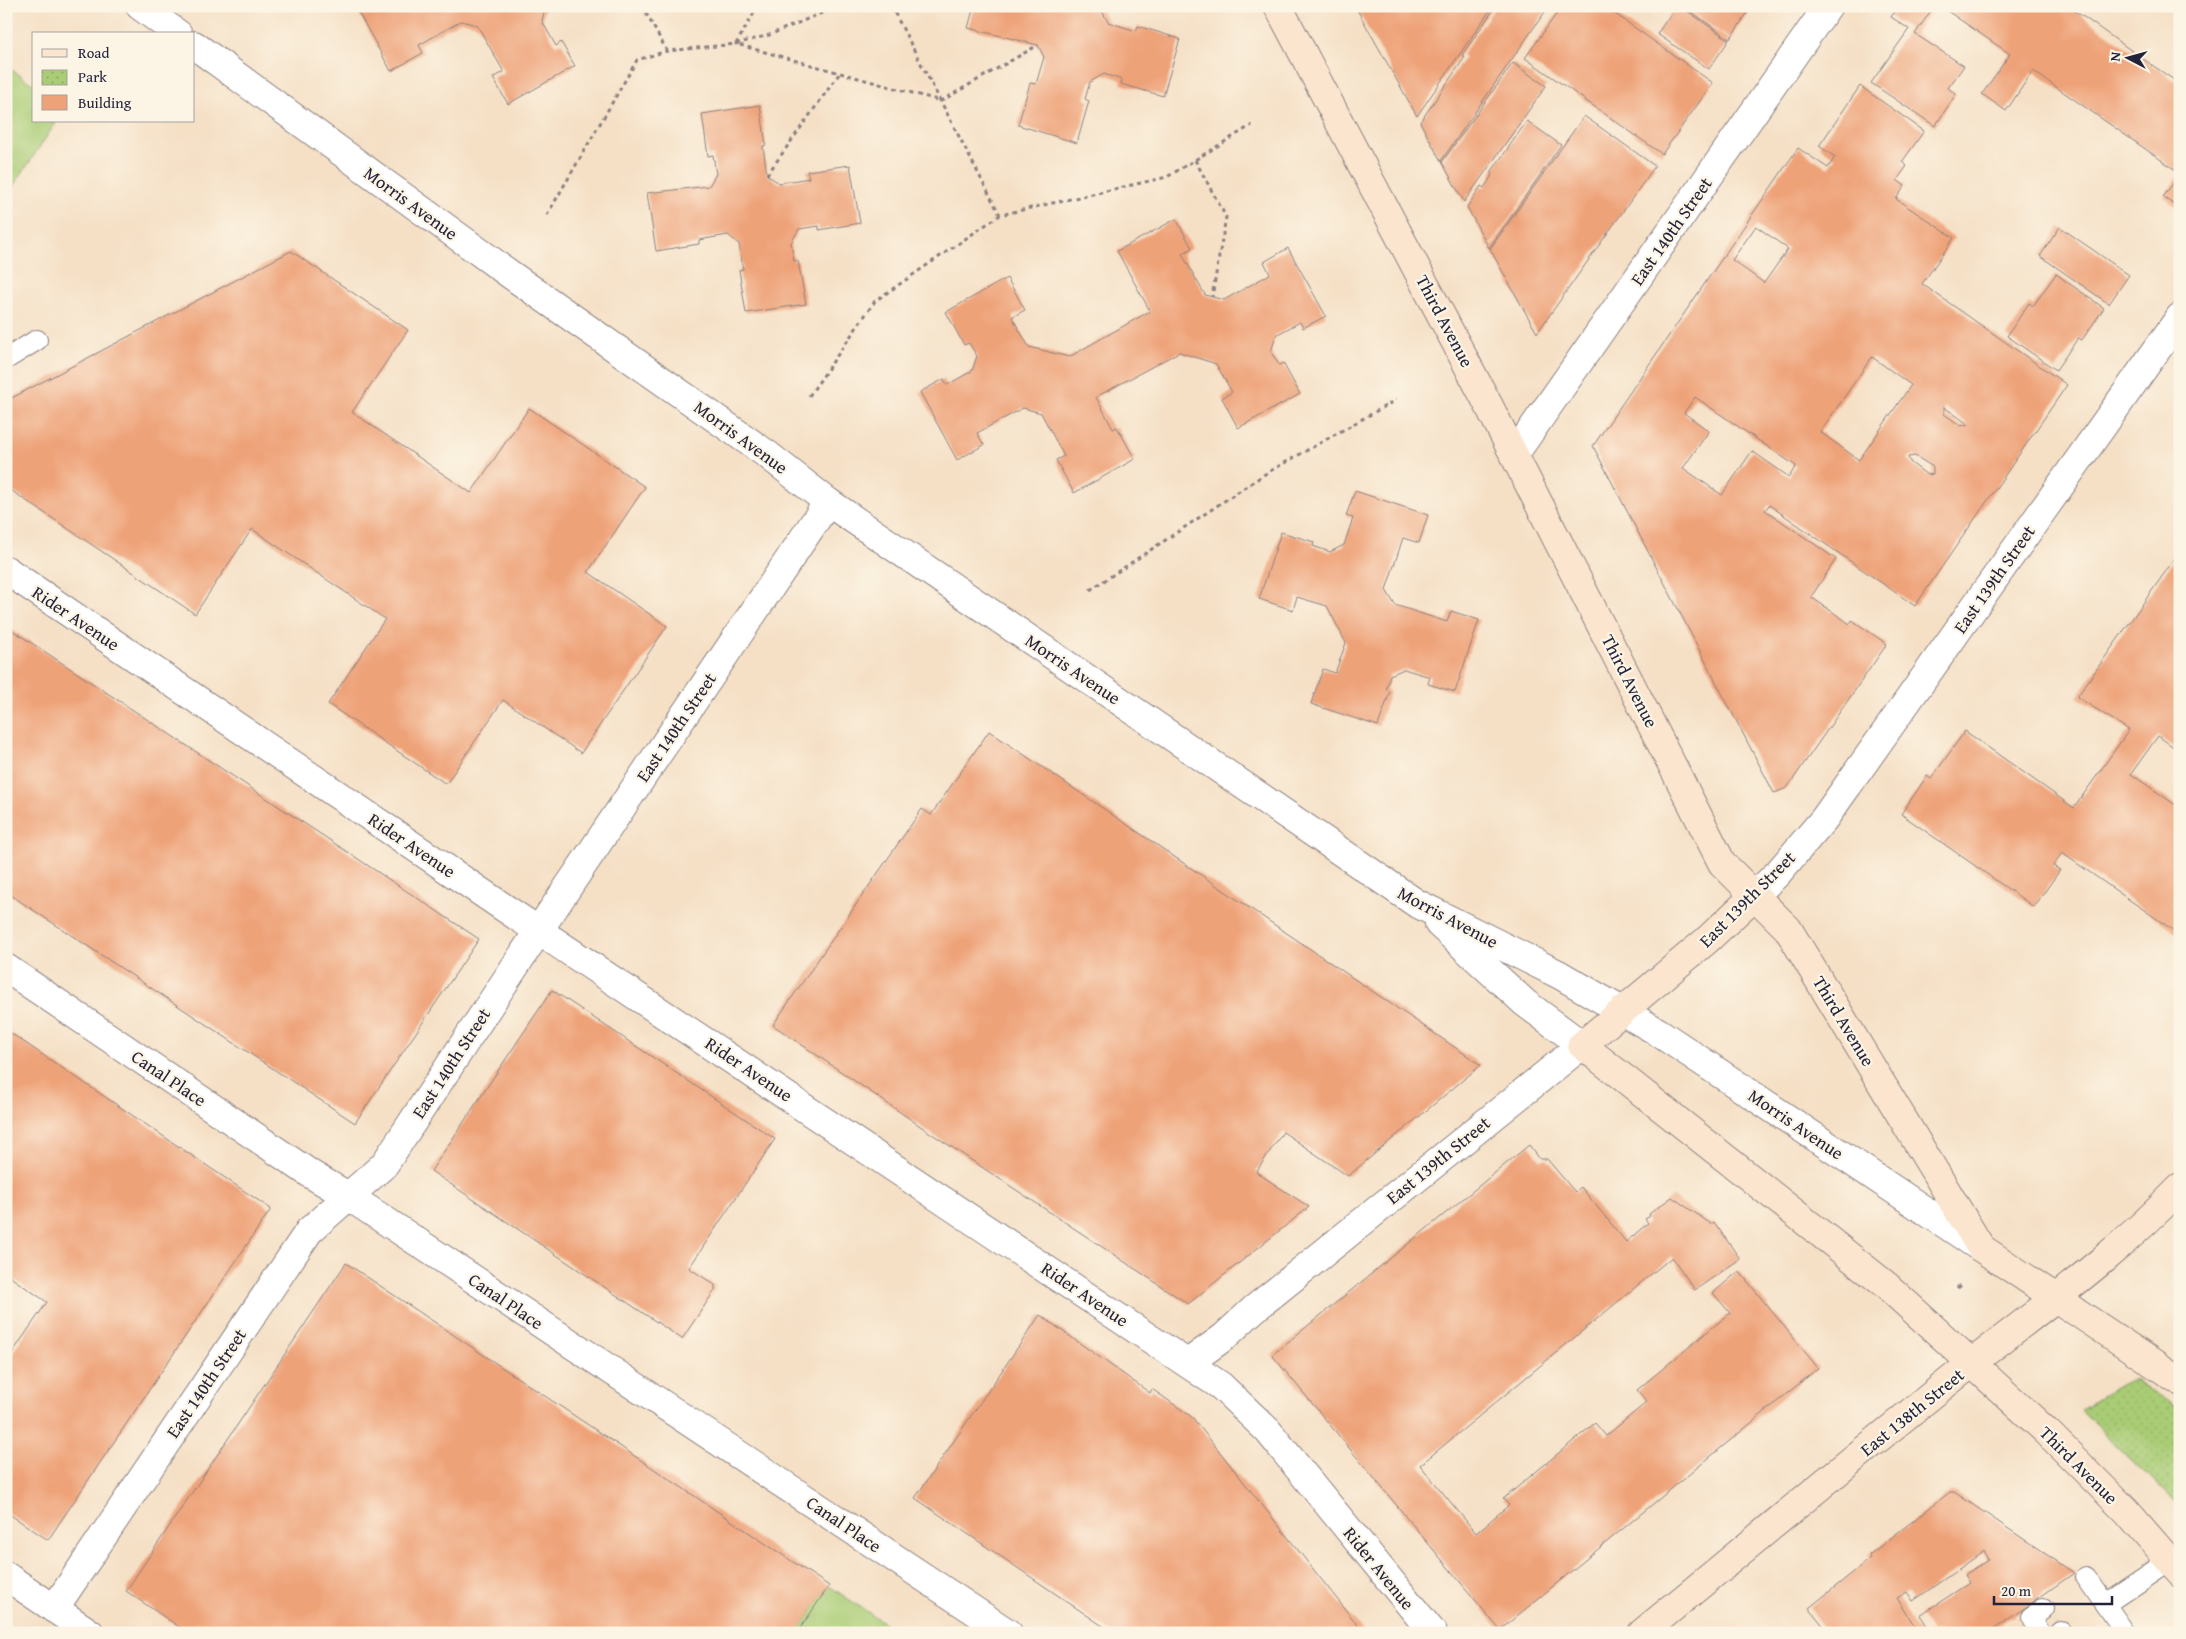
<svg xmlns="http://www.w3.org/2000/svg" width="2186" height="1639" viewBox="0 0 2186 1639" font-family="'Gentium Book Plus',serif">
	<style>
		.grass { fill: #a9cc75; stroke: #667758 }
		.park { fill: url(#park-dots); stroke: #667758 }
		.building { fill: #eea278; fill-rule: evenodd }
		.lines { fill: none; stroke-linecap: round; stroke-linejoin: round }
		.service-casing { stroke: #8c8180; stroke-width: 22 }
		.minor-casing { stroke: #8c8180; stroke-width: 30 }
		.secondary-casing { stroke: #8c8180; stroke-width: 30 }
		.path { stroke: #8c8180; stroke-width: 3; stroke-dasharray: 4 4; stroke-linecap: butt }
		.service { stroke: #fff; stroke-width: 20 }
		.minor { stroke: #fff; stroke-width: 28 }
		.secondary { stroke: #fbe5cf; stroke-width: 28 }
		.labels { text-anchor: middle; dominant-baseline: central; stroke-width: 4.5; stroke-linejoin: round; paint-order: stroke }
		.street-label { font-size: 18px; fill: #22223b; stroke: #fcf5e5 }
	</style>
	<defs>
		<pattern id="park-dots" width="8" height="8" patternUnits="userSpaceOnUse" patternTransform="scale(1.25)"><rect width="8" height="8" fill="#a9cc75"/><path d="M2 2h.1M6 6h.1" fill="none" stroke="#91af66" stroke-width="1.8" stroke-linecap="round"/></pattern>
	</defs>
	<rect width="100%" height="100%" fill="#fcf5e5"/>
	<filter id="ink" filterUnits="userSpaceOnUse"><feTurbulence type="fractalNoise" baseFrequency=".02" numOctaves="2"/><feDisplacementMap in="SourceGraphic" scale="10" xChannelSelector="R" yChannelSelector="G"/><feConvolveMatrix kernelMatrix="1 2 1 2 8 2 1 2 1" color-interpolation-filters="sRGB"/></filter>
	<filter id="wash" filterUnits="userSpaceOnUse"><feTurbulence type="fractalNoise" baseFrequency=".0096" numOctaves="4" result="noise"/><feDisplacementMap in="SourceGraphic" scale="20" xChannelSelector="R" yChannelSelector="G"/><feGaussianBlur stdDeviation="1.12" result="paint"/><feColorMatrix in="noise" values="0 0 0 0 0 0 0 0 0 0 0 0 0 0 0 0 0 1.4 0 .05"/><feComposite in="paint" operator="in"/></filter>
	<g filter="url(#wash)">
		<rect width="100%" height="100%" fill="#f5e0c6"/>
		<g class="grass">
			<path d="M6,66L34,85V121H57L6,197Z"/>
			<path d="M829,1586L899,1633H797Z"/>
		</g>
		<path class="park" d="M2134,1378L2180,1410V1507L2080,1410Z"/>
		<g id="blocks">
			<g class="building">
				<path d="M363,6H548L545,8L542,21L556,46L561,42L575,66L508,104L493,78L504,72L477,25L461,21L419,45L423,53L391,71L357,10Z"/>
				<path d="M974,6H1104L1102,11L1108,22L1136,31L1138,26L1180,39L1163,96L1121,84L1122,80L1104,74L1090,82L1085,99L1089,101L1077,143L1018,125L1030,83L1036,84L1044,57L1038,45L968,28Z"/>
				<path d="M1355,6H1493L1417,116Z"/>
				<path d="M1496,6H1549L1441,161L1420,122L1465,57L1462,55Z"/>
				<path d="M1562,6H1604L1713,83L1662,154L1525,58Z"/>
				<path d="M1676,6H1680L1729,40L1709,69L1657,34Z"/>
				<path d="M1683,6H1752L1730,39Z"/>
				<path d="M1898,6H1934L1915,34L1964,66L1948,88L1956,94L1935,126L1871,83L1909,29L1891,17Z"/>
				<path d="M1940,6H2068L2149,63L2180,84V173L2033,71L2006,111L1982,94L2010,54Z"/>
				<path d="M1513,63L1546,86L1464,202L1442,162Z"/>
				<path d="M1860,86L1924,131L1902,162L1907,166L1897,180L1905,186L1896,199L1954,238L1922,284L2067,385L1915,606L1769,505L1765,510L1836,559L1811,597L1850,624L1852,620L1887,644L1787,788L1774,793L1593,446L1798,148L1828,168L1835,157L1819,146ZM1756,226L1788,249L1764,283L1732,260ZM1872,357L1911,385L1859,460L1820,432ZM1695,397L1796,466L1789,477L1752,451L1722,495L1683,468L1709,431L1684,413ZM1944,407L1968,424L1961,426L1944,414ZM1915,456L1933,467V474L1927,475L1910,462L1908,457Z"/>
				<path d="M760,105L766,145L763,146L767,175L779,183L809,178L807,171L850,165L860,223L819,230V226L799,229L791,243L794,261H798L806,304L746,313L739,270L743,269L739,244L728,235L699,240V244L656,251L647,193L709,186L716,174L713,155L708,156L702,114Z"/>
				<path d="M1584,116L1655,166L1537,333L1490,249Z"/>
				<path d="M1527,121L1561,145L1489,248L1467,207L1481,186L1484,188L1491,177L1492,171Z"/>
				<path d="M2180,174V209L2163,197Z"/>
				<path d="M1176,219L1192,248L1182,254L1205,295L1224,300L1270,274L1264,262L1288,248L1326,316L1303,328L1300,322L1276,335L1271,352L1279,365L1283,363L1300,394L1238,428L1222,398L1232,392L1216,364L1179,352L1096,397L1113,429L1117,427L1135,459L1074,493L1056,460L1064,456L1041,413L1023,408L977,433L984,445L957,460L920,392L944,379L947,385L972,371L977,356L969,343L964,345L946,312L1007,278L1025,310L1012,317L1029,347L1069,357L1150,311L1117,251Z"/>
				<path d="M2060,227L2129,275L2109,304L2040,256Z"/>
				<path d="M291,251L408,330L352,412L471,493L529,408L645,487L588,572L667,626L581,753L503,700L446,784L328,704L385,619L252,529L195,614L6,487V401Z"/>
				<path d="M2056,274L2104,308L2082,340L2078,338L2056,370L2007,336L2029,303L2033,306Z"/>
				<path d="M1355,491L1428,515L1419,543L1403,538L1386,590L1395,605L1447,622L1451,611L1479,620L1455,692L1428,684L1430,677L1404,669L1390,675L1386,690L1390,692L1378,726L1311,704L1323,669L1335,673L1346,643L1327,606L1297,597L1293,610L1259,599L1281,532L1314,542L1313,546L1330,552L1344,545L1353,518L1346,516Z"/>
				<path d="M2180,551V741L2175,748L2158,736L2131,774L2180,808V935L2062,853L2053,866L2060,870L2034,907L1901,814L1927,776L1931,779L1965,731L2074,808L2129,730L2077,697Z"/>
				<path d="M6,626L479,939L355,1123L6,892Z"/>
				<path d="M989,731L1481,1065L1348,1176L1283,1132L1256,1172L1309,1207L1188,1304L929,1132L773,1025L922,809L931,815Z"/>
				<path d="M552,990L775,1139L689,1268L715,1285V1290L682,1339L431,1171Z"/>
				<path d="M9,1032L271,1209L48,1540L6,1512V1362L47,1302L6,1274V1036Z"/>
				<path d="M1529,1145L1540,1159H1547L1575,1192L1581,1187L1626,1242L1648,1223L1645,1219L1650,1216L1649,1214L1672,1197L1711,1224L1714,1222L1740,1259L1695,1290L1672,1257L1420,1465L1476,1533L1509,1505L1503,1499L1595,1423L1606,1436L1647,1402L1637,1390L1730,1313L1713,1293L1739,1271L1818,1368L1500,1630L1272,1355Z"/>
				<path d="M346,1263L829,1586L797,1633H188L126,1591Z"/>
				<path d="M1040,1315L1150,1393L1152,1389L1192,1417L1364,1633H1113L915,1498Z"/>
				<path d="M1950,1492H1954L2074,1573L1989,1633H1932L1920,1615L1969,1583L1964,1575L1988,1560L1983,1552L1913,1601L1907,1592L1897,1598L1919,1633H1829L1809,1608L1871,1558L1869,1555Z"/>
			</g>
		</g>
	</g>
	<g filter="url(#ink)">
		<use href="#blocks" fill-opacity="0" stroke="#8c8180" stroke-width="1"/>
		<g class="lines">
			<defs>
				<g id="service">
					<path d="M6,359L37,340"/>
					<path d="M2086,1577L2125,1633"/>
					<path d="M2105,1604L2169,1561"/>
					<path d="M2040,1633L2031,1617L2043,1609"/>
					<path d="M2061,1633V1632"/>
				</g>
				<g id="minor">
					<path d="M140,6L178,34"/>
					<path d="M194,45L511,275L768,455L828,502L1416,903L1560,975L1658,1032L1981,1248"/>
					<path d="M1514,455L1828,6"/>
					<path d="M6,570L503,907L1221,1386L1268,1431L1433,1633"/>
					<path d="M1754,896L1777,874L1824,819L2180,317"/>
					<path d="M6,968L312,1175L348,1196L1008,1633"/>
					<path d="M1188,1363L1224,1337L1253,1310L1582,1045L1525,1003L1439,924"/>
					<path d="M6,1576L90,1633"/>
					<path d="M54,1609L309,1231L384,1165L539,930L828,502"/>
				</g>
				<g id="secondary">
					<path d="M1278,6L1488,404L1722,863L1788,929L1981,1248L2180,1381"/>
					<path d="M1754,896L1706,941L1582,1045L1887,1286L2046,1431L2127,1512L2180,1573"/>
					<path d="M1642,1633C1752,1543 1861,1451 1972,1363C2043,1307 2117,1254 2180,1188"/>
				</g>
			</defs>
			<use href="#service" class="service-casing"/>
			<use href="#minor" class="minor-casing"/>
			<use href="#secondary" class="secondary-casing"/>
			<g class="path">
				<path d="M642,6L667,51"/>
				<path d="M758,6L736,44L941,101L1038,45"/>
				<path d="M891,6L1000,215"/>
				<path d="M1195,160L1226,217L1212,297"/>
				<path d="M767,175L839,74"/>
				<path d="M547,215L637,60L667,51L736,44L769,35L839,6"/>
				<path d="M809,396L875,301L1000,215L1167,177L1252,125"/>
				<path d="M1090,590L1265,474L1396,400"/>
				<path d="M1957,1288L1962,1283"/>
			</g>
			<use href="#service" class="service"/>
			<use href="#minor" class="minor"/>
			<use href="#secondary" class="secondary"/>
		</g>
	</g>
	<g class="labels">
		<g class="street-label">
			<text transform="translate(411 203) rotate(36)">Morris Avenue</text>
			<text transform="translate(1671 231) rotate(-55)">East 140th Street</text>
			<text transform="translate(1445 321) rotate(62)">Third Avenue</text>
			<text transform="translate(741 437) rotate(36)">Morris Avenue</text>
			<text transform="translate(1994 579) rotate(-55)">East 139th Street</text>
			<text transform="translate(76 618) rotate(34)">Rider Avenue</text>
			<text transform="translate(1073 669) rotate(34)">Morris Avenue</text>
			<text transform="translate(1630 681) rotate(63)">Third Avenue</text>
			<text transform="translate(676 727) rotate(-56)">East 140th Street</text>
			<text transform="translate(412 845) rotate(34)">Rider Avenue</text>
			<text transform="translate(1747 899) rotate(-45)">East 139th Street</text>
			<text transform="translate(1448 917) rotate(28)">Morris Avenue</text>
			<text transform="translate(1844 1021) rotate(59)">Third Avenue</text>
			<text transform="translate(451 1063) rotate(-57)">East 140th Street</text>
			<text transform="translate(749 1069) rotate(34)">Rider Avenue</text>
			<text transform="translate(169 1078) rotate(34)">Canal Place</text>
			<text transform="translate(1796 1124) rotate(34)">Morris Avenue</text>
			<text transform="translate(1438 1160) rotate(-39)">East 139th Street</text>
			<text transform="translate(1085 1294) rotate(34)">Rider Avenue</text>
			<text transform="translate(506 1301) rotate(34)">Canal Place</text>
			<text transform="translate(206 1383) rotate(-56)">East 140th Street</text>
			<text transform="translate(1912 1412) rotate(-39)">East 138th Street</text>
			<text transform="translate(2079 1465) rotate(45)">Third Avenue</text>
			<text transform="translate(844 1524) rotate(34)">Canal Place</text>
			<text transform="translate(1379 1568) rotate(51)">Rider Avenue</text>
		</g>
	</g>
	<rect width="2186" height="1639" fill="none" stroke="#fcf5e5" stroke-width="25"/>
	<rect x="32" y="32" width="162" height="90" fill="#fcf5e5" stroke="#a5a1a1"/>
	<rect x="42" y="49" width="25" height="8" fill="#fbe5cf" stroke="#a5a1a1"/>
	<text x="78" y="58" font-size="15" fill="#22223b">Road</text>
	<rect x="42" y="70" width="25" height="15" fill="url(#park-dots)" stroke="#a5a1a1"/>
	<text x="78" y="82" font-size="15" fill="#22223b">Park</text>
	<rect x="42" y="95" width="25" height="15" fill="#eea278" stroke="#a5a1a1"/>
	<text x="78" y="108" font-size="15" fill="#22223b">Building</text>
	<g transform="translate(2128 58) rotate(276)" stroke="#fcf5e5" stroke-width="4" paint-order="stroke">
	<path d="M0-4L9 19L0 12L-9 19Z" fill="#22223b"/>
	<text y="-8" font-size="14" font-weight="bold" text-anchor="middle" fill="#22223b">N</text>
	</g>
	<path d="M1994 1596v8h118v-8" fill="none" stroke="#22223b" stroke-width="2.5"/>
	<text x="2001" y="1596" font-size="15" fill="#22223b" stroke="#fcf5e5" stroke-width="4" paint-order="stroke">20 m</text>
</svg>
